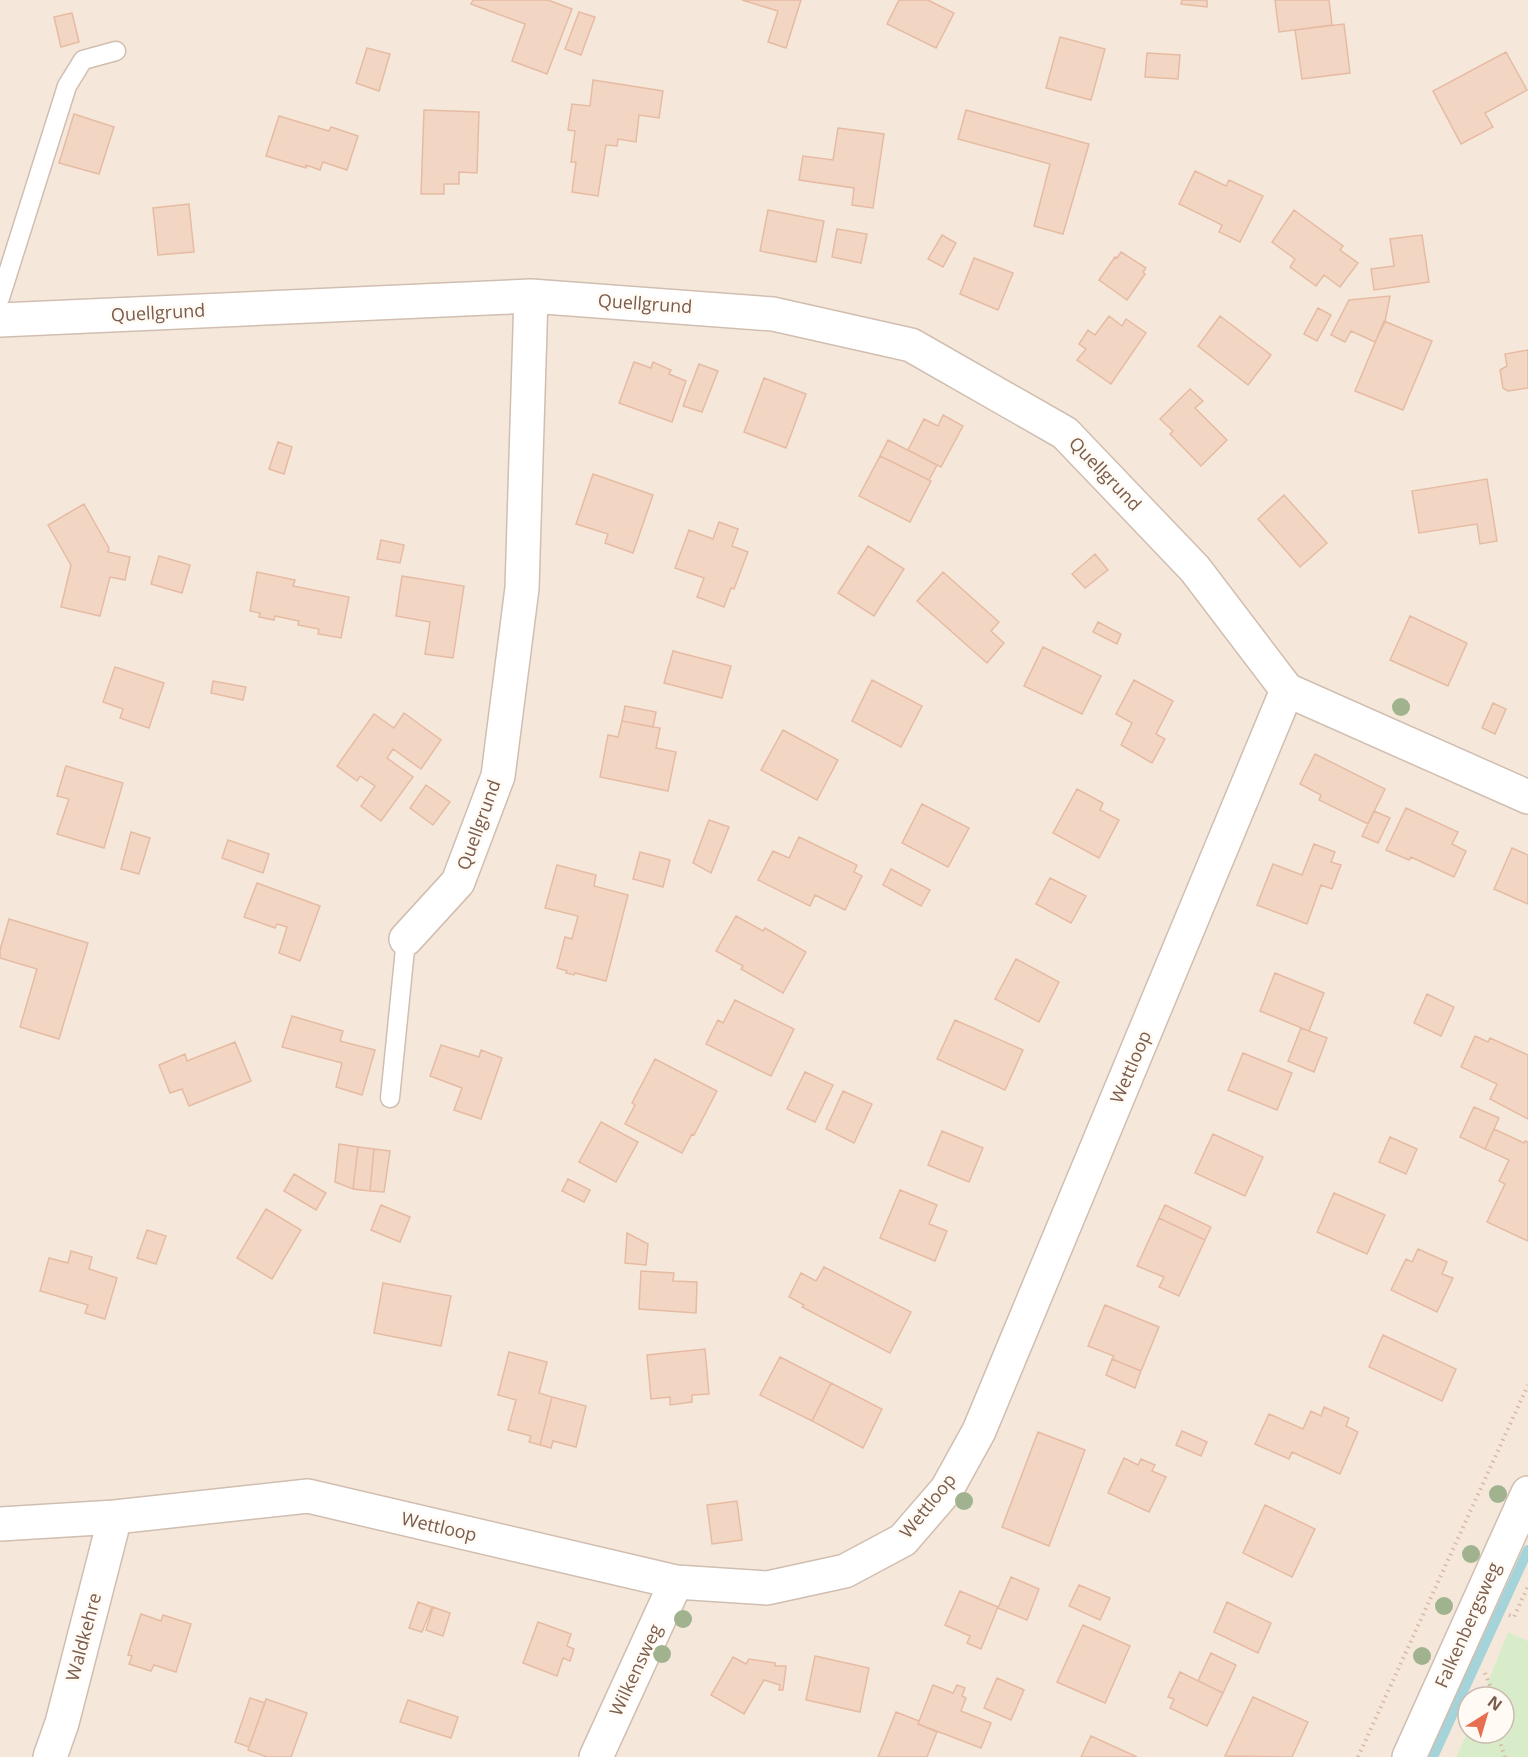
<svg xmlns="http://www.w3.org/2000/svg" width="1528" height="1757" viewBox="0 0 1528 1757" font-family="'Open Sans',sans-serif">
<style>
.residential{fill:#f5e8da}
.green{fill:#d8ecc9}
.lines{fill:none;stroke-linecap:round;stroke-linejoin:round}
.stream{stroke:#a5d3da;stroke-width:10}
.building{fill:#f3d5c3;stroke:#e6bba3;stroke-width:1.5}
.service-casing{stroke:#d1beb0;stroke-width:21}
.minor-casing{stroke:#d1beb0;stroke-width:36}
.tertiary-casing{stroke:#d1beb0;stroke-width:36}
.path{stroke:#d9b8a5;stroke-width:4;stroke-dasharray:1.5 4.5;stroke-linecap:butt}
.service{stroke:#fff;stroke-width:18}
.minor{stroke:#fff;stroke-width:33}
.tertiary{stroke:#fff;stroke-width:33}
.tree{fill:#a0b28e}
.labels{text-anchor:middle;stroke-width:5;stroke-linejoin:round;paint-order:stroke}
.street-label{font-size:18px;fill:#7a5c4d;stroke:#fffaf3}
</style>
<rect width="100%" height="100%" fill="#fdf6ec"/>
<path class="residential" d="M0,0H1528V1641L1508,1633L1482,1697H1468V1731L1456,1757H0Z"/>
<path class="green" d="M1508,1632L1528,1641V1757H1456L1468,1731V1733H1504V1697H1482Z"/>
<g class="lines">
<path class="stream" d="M1433,1757L1528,1550"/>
</g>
<path class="building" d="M473,0H548L572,9L547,74L512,61L525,24L471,4Z
M742,0H801L786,48L768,42L778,11Z
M899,0H928L954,13L936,48L887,24Z
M1182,0H1207V7L1181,4Z
M1275,0H1329L1332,25L1279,32Z
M579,12L595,17L581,55L565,49Z
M72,13L79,42L61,47L54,17Z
M1344,24L1350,73L1302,79L1295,30Z
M1060,37L1105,49L1091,100L1046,88Z
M367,48L390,54L379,91L356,83Z
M1506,52L1527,90L1485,113L1493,127L1461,144L1433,91Z
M1147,53L1180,55L1178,79L1145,77Z
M593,80L663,91L659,118L639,115L636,142L618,139L617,146L606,145L598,196L572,192L576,162H571L575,131L568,130L572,104L590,106Z
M424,110L479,112L477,173L459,172V184H444V194H421Z
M966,110L1089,144L1063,234L1034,226L1050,164L958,139Z
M74,114L114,127L99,174L59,163Z
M279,116L329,131L331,127L358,136L347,170L323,162L320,170L306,165V168L266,156Z
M838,128L884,134L873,208L852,205L854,188L799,180L803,156L833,160Z
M1195,171L1226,186L1229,180L1263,196L1240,242L1219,232L1222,225L1179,204Z
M189,204L194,252L158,255L153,208Z
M768,210L824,221L816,262L760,251Z
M1294,210L1343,246L1340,250L1358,263L1340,287L1324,275L1316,286L1290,267L1295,259L1272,242Z
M837,229L867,234L861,263L832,257Z
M942,235L956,243L943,267L928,259Z
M1422,235L1429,282L1374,290L1371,269L1394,266L1390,239Z
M1121,252L1146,268L1143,272L1145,274L1127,300L1099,280L1115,257L1117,258Z
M974,258L1013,273L998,310L960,294Z
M1390,296L1385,322L1375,342L1351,331L1345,342L1331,335L1349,300Z
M1318,308L1331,315L1317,341L1304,334Z
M1109,316L1122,326L1126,319L1146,333L1111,384L1077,360L1086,349L1079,344L1088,330L1095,335Z
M1220,316L1271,355L1248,385L1198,346Z
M1384,321L1432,341L1403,410L1355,391Z
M1528,350V388L1508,391L1503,388L1500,370L1507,366L1505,354Z
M634,362L651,368L653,362L671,370L669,374L686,381L672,422L619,403Z
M699,364L718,371L702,412L683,406Z
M764,378L806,394L786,448L744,432Z
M1190,389L1203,401L1195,408L1227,440L1201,466L1170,434L1173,431L1160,419Z
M943,415L963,426L941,467L908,450L924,419L938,426Z
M888,440L937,465L929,480L880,456Z
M278,442L292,447L284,474L269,469Z
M880,456L931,481L910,522L859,496Z
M593,474L653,495L633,553L605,543L608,534L576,524Z
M1487,479L1497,541L1480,544L1477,524L1419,533L1412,491Z
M1284,495L1327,543L1300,567L1258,519Z
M84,504L109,548L108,552L130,557L125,580L110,577L100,616L61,607L71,565L48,525Z
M719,522L738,529L732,546L748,552L734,589L731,588L724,607L697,597L704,578L675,568L689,530L713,539Z
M381,540L404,545L400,563L377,559Z
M868,546L904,569L874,616L838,593Z
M1095,554L1108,570L1085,588L1072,574Z
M159,556L190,565L182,593L151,584Z
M257,572L295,580L293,586L349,597L341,638L318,634L319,629L298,625L299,621L275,616L274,620L259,617L260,613L250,611Z
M943,572L999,622L991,631L1004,643L987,663L917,601Z
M402,576L464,586L453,658L425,654L430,622L396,616Z
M1410,616L1467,643L1448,686L1390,660Z
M1098,622L1121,634L1117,644L1093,632Z
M1043,647L1101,676L1082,714L1024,686Z
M673,651L731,666L722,698L664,683Z
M115,667L164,683L149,728L120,718L123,709L103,702Z
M872,680L922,706L901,747L852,721Z
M1134,680L1173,701L1156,734L1165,739L1152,763L1121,745L1132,723L1116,714Z
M213,681L246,687L243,700L211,693Z
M1493,703L1506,709L1495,734L1482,728Z
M625,706L656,712L653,727L622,721Z
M404,713L441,740L421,769L393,749L387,758L413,777L381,821L361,806L375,786L360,776L357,781L337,766L374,714L394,728Z
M622,721L660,728L656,748L676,752L668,791L600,777L608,735L618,737Z
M783,730L838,760L817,800L761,770Z
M1315,754L1385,789L1368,824L1319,800L1321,795L1300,784Z
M66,766L123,783L104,848L57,834L69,799L57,796Z
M426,785L450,802L433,825L410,808Z
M1077,789L1103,803L1100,810L1119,820L1099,858L1053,833Z
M922,804L969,828L948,867L902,843Z
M1406,808L1458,832L1452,844L1466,851L1454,877L1411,857L1409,860L1386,850Z
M1374,811L1390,818L1378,843L1362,836Z
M709,820L729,827L711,873L693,863Z
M131,832L150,838L139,874L121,869Z
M799,837L857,865L854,872L862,876L845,910L815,895L810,906L758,880L773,851L789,858Z
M228,840L269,854L263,873L222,858Z
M1314,844L1335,852L1331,862L1341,865L1332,889L1321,885L1307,924L1257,905L1273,864L1302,875Z
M1512,848L1528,855V904L1494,889Z
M640,852L670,860L663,887L633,879Z
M557,865L596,875L594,886L628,895L606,981L575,973L574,975L566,973L567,971L557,968L565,937L572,939L578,916L545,908Z
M891,869L930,890L921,906L883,885Z
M1050,878L1086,896L1071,923L1036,904Z
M257,883L320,906L300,961L279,953L287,927L277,924L275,928L244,917Z
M736,916L763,931L765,928L806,952L783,993L741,969L743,966L716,951Z
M9,919L88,943L59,1039L20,1027L37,969L0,958V950Z
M1016,959L1059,982L1039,1022L995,999Z
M1275,973L1324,993L1309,1031L1260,1011Z
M1427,994L1454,1007L1441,1036L1414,1023Z
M735,1000L794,1029L771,1076L706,1044L718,1020L723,1023Z
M292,1016L343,1031L340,1041L375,1050L362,1095L336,1087L342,1063L282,1047Z
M955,1020L1023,1050L1005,1090L937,1059Z
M1301,1028L1327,1038L1314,1072L1288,1061Z
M1475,1036L1488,1042L1490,1038L1528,1055V1119L1490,1099L1497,1084L1461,1067Z
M235,1042L251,1081L189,1106L182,1089L170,1093L159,1065L185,1054L187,1061Z
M441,1045L479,1057L481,1050L502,1058L481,1119L454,1110L462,1088L430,1076Z
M1243,1053L1292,1073L1277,1110L1228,1090Z
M655,1059L717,1091L694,1135L692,1134L682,1153L625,1124L635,1105L632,1103Z
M805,1072L833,1085L815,1122L787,1109Z
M843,1091L872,1104L854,1143L826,1129Z
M1474,1107L1499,1118L1485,1149L1460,1137Z
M601,1122L638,1142L616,1182L579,1162Z
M1494,1129L1524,1143L1525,1141L1528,1142V1241L1487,1222L1505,1184L1499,1181L1509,1160L1485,1149Z
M942,1131L983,1148L969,1182L928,1165Z
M1213,1134L1263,1157L1245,1196L1195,1173Z
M1390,1137L1417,1149L1406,1174L1379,1162Z
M339,1144L358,1147L353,1189L335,1182Z
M358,1147L374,1149L370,1191L353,1189Z
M374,1149L390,1151L384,1192L370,1191Z
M294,1174L326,1193L316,1210L284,1191Z
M568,1179L590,1190L584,1202L562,1191Z
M900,1190L937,1205L929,1224L947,1231L935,1261L880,1238Z
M1334,1193L1385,1215L1367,1254L1317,1232Z
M381,1205L410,1217L400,1242L371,1230Z
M1165,1205L1211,1227L1205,1240L1159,1218Z
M266,1209L301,1230L272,1279L237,1258Z
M1159,1218L1205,1240L1179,1296L1159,1287L1164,1277L1137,1266Z
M147,1230L166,1236L156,1264L137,1258Z
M627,1233L648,1244L646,1265L625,1263Z
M1418,1249L1447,1262L1442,1274L1453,1278L1437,1312L1391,1290L1406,1259L1412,1262Z
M71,1251L92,1257L89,1269L117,1278L105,1319L85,1313L88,1305L40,1291L49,1258L68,1263Z
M824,1267L911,1312L890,1353L802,1307L804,1305L789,1297L801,1273L816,1281Z
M641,1271L674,1273L673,1281L697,1282L696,1313L639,1309Z
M383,1283L451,1296L441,1346L374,1333Z
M1105,1305L1159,1327L1141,1371L1112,1359L1114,1356L1088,1346Z
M1383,1335L1456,1369L1442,1401L1369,1367Z
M705,1349L709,1394L692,1395V1402L670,1405V1397L651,1399L647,1355Z
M509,1352L547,1362L539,1393L552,1397L540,1445L529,1442L531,1436L508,1430L516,1400L498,1395Z
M780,1357L831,1383L812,1421L760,1395Z
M1112,1359L1141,1371L1135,1388L1106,1375Z
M831,1383L882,1409L863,1448L812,1421Z
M552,1397L586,1406L576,1447L553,1441L551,1448L540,1445Z
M1324,1407L1349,1418L1346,1426L1358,1432L1340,1474L1292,1452L1289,1459L1255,1444L1269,1414L1303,1429L1311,1411L1321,1416Z
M1182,1431L1207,1442L1201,1456L1176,1445Z
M1038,1432L1085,1450L1049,1546L1002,1527Z
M1124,1458L1138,1465L1141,1459L1155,1465L1152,1471L1166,1477L1149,1512L1108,1493Z
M737,1501L742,1540L712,1544L707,1505Z
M1265,1505L1315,1529L1292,1577L1243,1553Z
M1011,1577L1039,1589L1027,1620L998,1608Z
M1079,1585L1110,1598L1100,1620L1069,1606Z
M960,1591L998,1607L981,1649L967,1643L970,1636L945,1625Z
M418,1602L432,1607L422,1632L409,1628Z
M1227,1602L1271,1623L1258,1653L1214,1632Z
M433,1607L450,1613L443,1636L426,1630Z
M141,1614L161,1621L163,1615L191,1624L176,1672L154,1665L151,1671L129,1664L132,1656L128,1655Z
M538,1622L571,1634L567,1646L574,1649L570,1661L563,1658L557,1676L523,1663Z
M1083,1625L1130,1646L1105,1703L1057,1682Z
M1211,1653L1236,1665L1223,1693L1198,1681Z
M815,1656L869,1668L860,1712L806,1700Z
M733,1657L746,1664L749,1659L775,1663V1666H786L783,1690H779L780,1685L764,1680L744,1714L711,1695Z
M1180,1672L1223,1693L1207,1726L1170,1708L1174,1699L1168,1697Z
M997,1678L1024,1690L1011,1720L984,1708Z
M933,1685L953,1693L957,1685L965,1688L962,1696L966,1698L961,1711L991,1723L981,1748L918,1724Z
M1253,1697L1308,1722L1292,1757L1225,1756Z
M250,1698L265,1703L249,1747L235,1742Z
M266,1699L307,1713L291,1757H267L248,1750Z
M408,1700L458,1717L451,1738L400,1722Z
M896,1712L919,1721L918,1724L937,1732L927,1757H878Z
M1091,1736L1137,1757H1081Z"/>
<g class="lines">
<g class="service-casing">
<path id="service" d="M0,298L67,86L83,60L116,51
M390,1098L406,939"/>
</g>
<g class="minor-casing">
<path id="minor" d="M0,320L531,296L773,314L911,345L1065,433L1195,569L1287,690L1528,797
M406,939L458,882L498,776L522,588L531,296
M0,1524L115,1517L308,1496L676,1582L767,1588L845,1571L903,1540L947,1489L979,1431L1287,690
M50,1757L62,1723L115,1517
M596,1757L676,1582"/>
</g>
<g class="tertiary-casing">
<path id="tertiary" d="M1409,1757L1528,1493"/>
</g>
<path class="path" d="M1509,1615L1514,1617L1528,1586
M1485,1673L1495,1697
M1497,1733L1505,1757
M1358,1757L1528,1385"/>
<use href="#service" class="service"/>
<use href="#minor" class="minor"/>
<use href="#tertiary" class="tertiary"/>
</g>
<g class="tree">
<circle cx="1401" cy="707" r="9"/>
<circle cx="1498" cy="1494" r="9"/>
<circle cx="964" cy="1501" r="9"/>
<circle cx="1471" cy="1554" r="9"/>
<circle cx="1444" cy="1606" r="9"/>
<circle cx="683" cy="1619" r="9"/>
<circle cx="662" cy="1654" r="9"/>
<circle cx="1422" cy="1656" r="9"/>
</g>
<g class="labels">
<g class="street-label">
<text transform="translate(645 304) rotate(4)" y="6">Quellgrund</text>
<text transform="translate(158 313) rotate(-3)" y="6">Quellgrund</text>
<text transform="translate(1105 474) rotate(46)" y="6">Quellgrund</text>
<text transform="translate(479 825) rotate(-70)" y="6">Quellgrund</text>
<text transform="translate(1131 1067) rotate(-67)" y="6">Wettloop</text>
<text transform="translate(928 1506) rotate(-51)" y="6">Wettloop</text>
<text transform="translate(439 1527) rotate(13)" y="6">Wettloop</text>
<text transform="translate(1468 1625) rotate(-66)" y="6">Falkenbergsweg</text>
<text transform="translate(84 1637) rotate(-75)" y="6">Waldkehre</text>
<text transform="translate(636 1670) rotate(-65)" y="6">Wilkensweg</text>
</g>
</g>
<g transform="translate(1486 1715) rotate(37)"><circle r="28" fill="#fffaf3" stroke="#cabbb1" stroke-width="1.5"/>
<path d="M0-4.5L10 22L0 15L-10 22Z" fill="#e76f51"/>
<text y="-9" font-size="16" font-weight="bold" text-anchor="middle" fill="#7a5c4d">N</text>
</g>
</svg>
